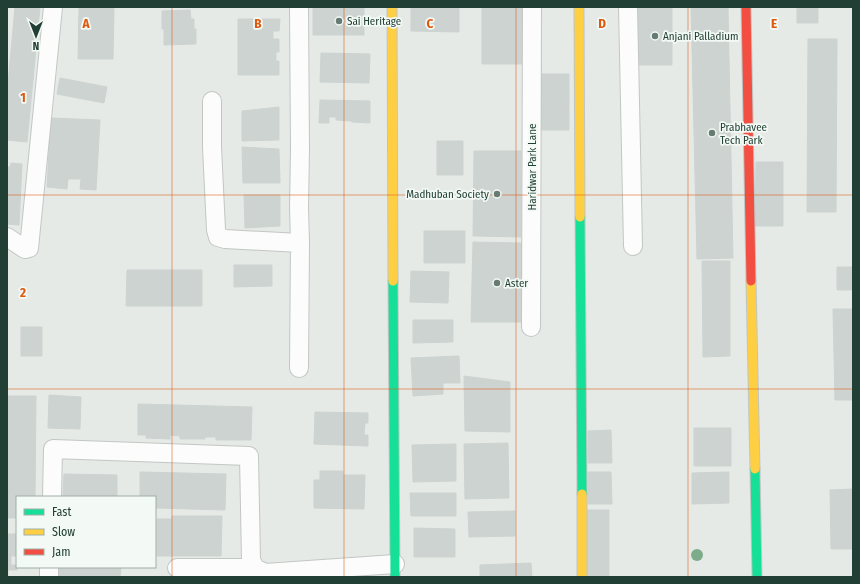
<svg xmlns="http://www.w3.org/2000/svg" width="860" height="584" viewBox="0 0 860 584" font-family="'Fira Sans Condensed',sans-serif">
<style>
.building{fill:#cdd3d0;stroke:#cdd3d0}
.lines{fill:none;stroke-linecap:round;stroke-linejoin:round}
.street-casing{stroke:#c2c7c4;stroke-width:20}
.fast-casing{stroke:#bec6c3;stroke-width:11}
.slow-casing{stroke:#bec6c3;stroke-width:11}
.jam-casing{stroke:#bec6c3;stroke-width:11}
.street{stroke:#fbfcfb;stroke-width:18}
.fast{stroke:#16e098;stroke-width:9}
.slow{stroke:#ffcf43;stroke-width:9}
.jam{stroke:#f24e42;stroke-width:9}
.tree{fill:#7dac8b}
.grid{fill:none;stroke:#de580e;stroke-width:1;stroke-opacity:0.55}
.poi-dot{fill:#667b73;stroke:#f3f9f5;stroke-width:1.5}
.labels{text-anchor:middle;stroke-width:3.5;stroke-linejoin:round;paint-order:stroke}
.poi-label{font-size:11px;fill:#213f34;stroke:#f3f9f5;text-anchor:start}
.street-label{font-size:11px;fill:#213f34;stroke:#f3f9f5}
.grid-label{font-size:13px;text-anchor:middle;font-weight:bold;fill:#de580e;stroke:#f3f9f5;stroke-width:3.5;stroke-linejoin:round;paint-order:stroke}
</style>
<rect width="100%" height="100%" fill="#e5eae7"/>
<path class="building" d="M15,7H40L27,142L7,140V95Z
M79,7H114L113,59H78Z
M313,7H364V35H313Z
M411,7H459V32L411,31Z
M482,7H523V64H482Z
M638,7H672V65H638Z
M691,7H728L733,258L697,259Z
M797,7H818V23H797Z
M190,10L191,19H194V29H196V44L164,45V29H162V11Z
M238,19H280L279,31H273V39H279V52H276V61H279V75H238Z
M808,39H837L836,212H807Z
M321,53L370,54L369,83L320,82Z
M541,74H569V130H541Z
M60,78L107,87L104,103L57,94Z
M320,100L370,101V123L352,122V121L336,120V117H329V123H319Z
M279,107V140L242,141V111Z
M51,118L100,120L96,190L80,189L81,179H68L67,189L47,187Z
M437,141H463V175H437Z
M242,147L279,149L280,183H243Z
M474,151H521V237L473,236Z
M756,162H783V226H755Z
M11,163L22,164L19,225L7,224V167H10Z
M244,195H280V226L245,228Z
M424,231H465V263H424Z
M473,242L522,243L521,322H471Z
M702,261H730V356L703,357Z
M234,265H272V286L234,287Z
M837,267H853V290H837Z
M127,270H202V306H126Z
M411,271L449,272L448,303L410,302Z
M833,309H853V400H835Z
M413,320H453V342L413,343Z
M21,327H42V356H21Z
M459,356L460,383H443V394L413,396L411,358Z
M464,376L510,382V432L465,431Z
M49,395L81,397L80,429L48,428Z
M7,396H36L35,497H17V517L16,518H7Z
M138,404L252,407L251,440H216V437H205V439H180V436L170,435V439L146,438V435H138Z
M315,412L368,413V423H365L364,435H368V446L314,444Z
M694,428H731V466H694Z
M611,430L612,463H588V431Z
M508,443L509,498L465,499L464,444Z
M456,444V481L413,482L412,445Z
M320,471H343V475H365L364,509L314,508V480H320Z
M140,472L226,474L225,510L155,508V497H140Z
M588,472H611L612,504H588Z
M729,472V503L692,504V473Z
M64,474L117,475V497H63Z
M853,489V549H831L830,490Z
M410,493H456V516H411Z
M587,510H609V577H587Z
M515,511V536L469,537L468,512Z
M172,516H222L221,556H157V519H172Z
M414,528L455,529V557H414Z
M7,534H17V556H11V565H17V570H8V577H7Z
M531,563L532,577H480V565Z
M59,567H118V568H121L120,577H59Z"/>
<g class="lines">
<g class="street-casing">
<path id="street" d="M299,7L300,149L299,208L300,243L299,368
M628,7L633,246
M212,101V147L216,230L218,237L225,239L300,243
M7,237L25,249L29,248L53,7
M531,327L532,7
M52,497L53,449L249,456L251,560L255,568L265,573L395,564
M177,568H255
M49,577V567"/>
</g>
<g class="fast-casing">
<path id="fast" d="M580,217L582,494
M393,281L395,577
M755,469L757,577"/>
</g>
<g class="slow-casing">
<path id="slow" d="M392,7L393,281
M579,7L580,217
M751,281L755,469
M582,494V577"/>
</g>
<g class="jam-casing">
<path id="jam" d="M746,7L751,281"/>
</g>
<use href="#street" class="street"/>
<use href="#fast" class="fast"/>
<use href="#slow" class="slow"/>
<use href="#jam" class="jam"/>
</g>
<circle class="tree" cx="697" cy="555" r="6"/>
<path class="grid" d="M172,7V577M344,7V577M516,7V577M688,7V577M7,195H853M7,389H853"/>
<g class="poi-dot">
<circle cx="339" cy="21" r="4"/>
<circle cx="655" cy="36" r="4"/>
<circle cx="712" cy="133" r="4"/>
<circle cx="497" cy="194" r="4"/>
<circle cx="497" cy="283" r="4"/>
</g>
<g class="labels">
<g class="poi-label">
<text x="347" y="25">Sai Heritage</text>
<text x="663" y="40">Anjani Palladium</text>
<text x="720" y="131">Prabhavee<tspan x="720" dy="13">Tech Park</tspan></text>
<text x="489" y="198" text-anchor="end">Madhuban Society</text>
<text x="505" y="287">Aster</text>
</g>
<g class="street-label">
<text transform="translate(532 167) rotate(-90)" y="4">Haridwar Park Lane</text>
</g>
</g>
<g class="grid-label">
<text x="86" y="28">A</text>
<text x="258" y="28">B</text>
<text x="430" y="28">C</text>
<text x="602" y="28">D</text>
<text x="774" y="28">E</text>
<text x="23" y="102">1</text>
<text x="23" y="297">2</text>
</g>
<rect width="860" height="584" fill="none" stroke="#213f34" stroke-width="16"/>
<rect x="16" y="496" width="140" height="72" fill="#f3f9f5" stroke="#9fafa8"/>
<rect x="24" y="509" width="20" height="6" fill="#16e098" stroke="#9fafa8"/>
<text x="52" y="516" font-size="12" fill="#213f34">Fast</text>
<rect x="24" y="529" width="20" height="6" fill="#ffcf43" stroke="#9fafa8"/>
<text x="52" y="536" font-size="12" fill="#213f34">Slow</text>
<rect x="24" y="549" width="20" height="6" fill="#f24e42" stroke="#9fafa8"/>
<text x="52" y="556" font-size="12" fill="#213f34">Jam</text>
<g transform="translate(36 36) rotate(180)" stroke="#f3f9f5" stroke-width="3" paint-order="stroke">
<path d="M0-3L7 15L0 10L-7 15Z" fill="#213f34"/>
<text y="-6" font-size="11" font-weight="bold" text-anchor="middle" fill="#213f34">N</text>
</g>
</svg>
